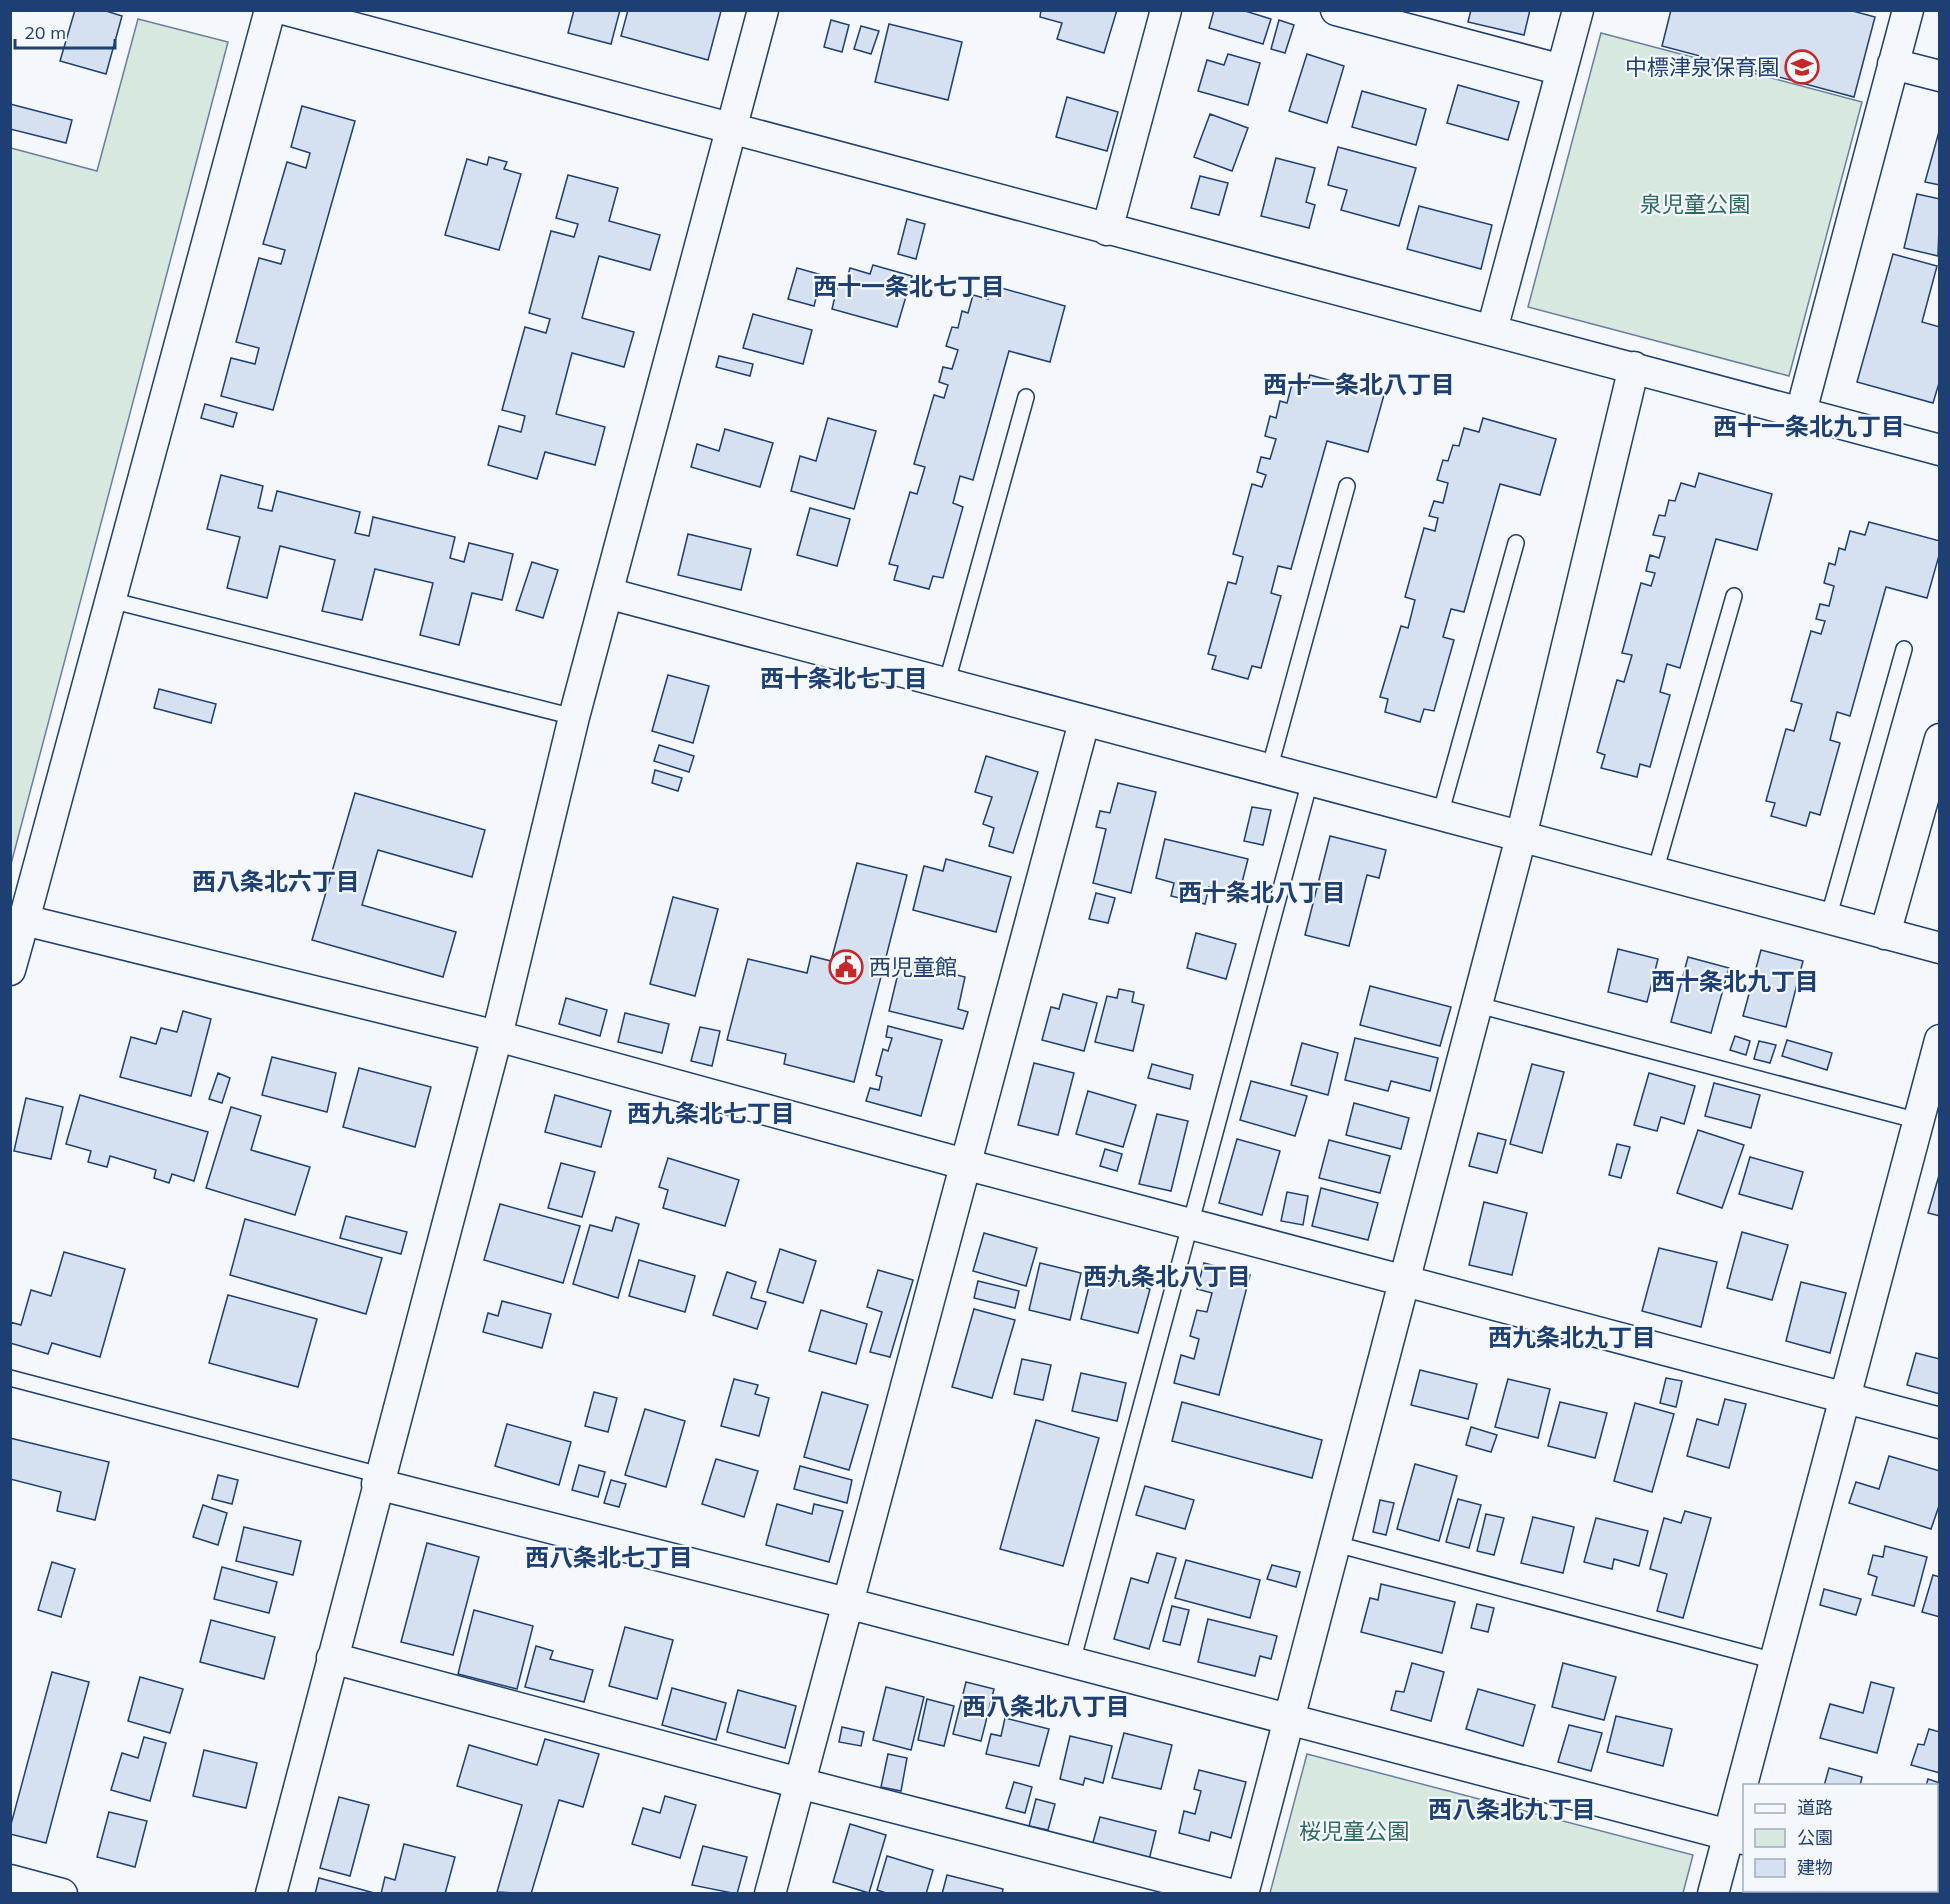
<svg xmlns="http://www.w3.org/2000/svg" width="1950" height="1904" viewBox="0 0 1950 1904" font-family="Mulish,'Noto Sans JP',sans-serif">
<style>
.green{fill:#d7e8df;stroke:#687fa3;stroke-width:1.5}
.building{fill:#d5e0f0;stroke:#1d3f73;stroke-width:1.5}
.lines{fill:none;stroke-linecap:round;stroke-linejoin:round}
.lane-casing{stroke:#1d3f73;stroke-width:18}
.street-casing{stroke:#1d3f73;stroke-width:33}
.lane{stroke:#f4f7fb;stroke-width:15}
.street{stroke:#f4f7fb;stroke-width:30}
.labels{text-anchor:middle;stroke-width:4.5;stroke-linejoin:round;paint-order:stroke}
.poi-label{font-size:22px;fill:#1d3f73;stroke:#f4f7fb;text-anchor:end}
.park-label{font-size:22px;fill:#2c6c60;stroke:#f4f7fb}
.neighbourhood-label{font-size:24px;font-weight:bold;fill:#1d3f73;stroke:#f4f7fb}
</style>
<rect width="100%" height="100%" fill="#f4f7fb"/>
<path class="green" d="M138,19L228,42L11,864V148L97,171Z
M1601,33L1862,102L1789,376L1528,307Z
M1307,1754L1693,1855L1683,1893H1270Z"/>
<path class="building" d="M75,10H103L122,16L106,74L60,61Z
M574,10H620L611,44L568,33Z
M628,10L721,11L708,60L621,36Z
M1041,10H1117L1104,53L1057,39L1062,23L1040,17Z
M1214,10H1242L1271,19L1263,44L1209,28Z
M1471,10H1530L1524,35L1468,22Z
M1671,10H1849L1875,17L1854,97L1662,46Z
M831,20L849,25L842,52L824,47Z
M1279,20L1294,25L1285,53L1271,49Z
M889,24L962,42L948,100L875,82Z
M861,26L879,31L871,54L854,49Z
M1228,54L1260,63L1248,105L1198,91L1207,60L1224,65Z
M1307,54L1344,66L1327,123L1289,111Z
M1458,85L1519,102L1508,140L1447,123Z
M1362,91L1426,109L1416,145L1352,127Z
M1067,97L1118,112L1107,151L1056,137Z
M10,104L72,120L66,143L10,129Z
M302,106L355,121L273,410L221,396L231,358L255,364L259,348L236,342L259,258L281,264L285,250L263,244L287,162L306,168L310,153L291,147Z
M1210,114L1248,128L1232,171L1194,157Z
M1940,128V185L1925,182Z
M1338,147L1416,168L1399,226L1341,210L1347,190L1328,185Z
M489,157L507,162L504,169L521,174L499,250L445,235L467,159L487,165Z
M1276,158L1315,168L1306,202L1315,205L1309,228L1261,216Z
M568,175L618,188L609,221L660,235L650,270L599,256L582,318L634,332L624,367L572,353L556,414L605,427L595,465L545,452L537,479L488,465L499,426L521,432L525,416L502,410L525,327L546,333L550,319L529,313L551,231L574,237L578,224L556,218Z
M1200,176L1228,183L1219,215L1191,208Z
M1917,194L1940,199L1938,256L1904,248Z
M1419,206L1492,225L1481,269L1407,249Z
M907,219L925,224L916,259L898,254Z
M1893,254L1937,266L1922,322L1940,327V380L1933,403L1857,382Z
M873,265L912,276L897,327L832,309L838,284L845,286L850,268L870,274Z
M797,268L822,275L814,306L788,299Z
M991,285L1065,306L1050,362L1009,351L973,480L960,476L953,503L963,507L943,578L933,576L929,589L894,580L898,566L889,564L910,492L917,494L925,467L914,464L934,395L944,398L948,385L939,382L943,367L952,369L958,350L946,346L952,327L958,328L962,311L968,313L973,295L988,299Z
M753,314L812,330L803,364L743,348Z
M719,356L753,364L750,376L716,367Z
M1310,375L1384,395L1368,452L1327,441L1291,569L1278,566L1271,593L1281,596L1261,668L1252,666L1248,679L1212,669L1216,656L1208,654L1228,582L1236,584L1243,557L1233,554L1252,484L1262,487L1266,475L1257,472L1261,457L1270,459L1276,439L1265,436L1270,416L1276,418L1280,401L1287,403L1292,384L1306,388Z
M205,404L237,413L233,427L201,418Z
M828,418L876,431L854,509L791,491L800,456L816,461Z
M1483,418L1556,439L1540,495L1500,484L1464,612L1451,609L1443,637L1454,640L1434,711L1424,709L1420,722L1385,712L1388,699L1380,697L1401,626L1408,628L1415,600L1405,597L1424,528L1435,531L1438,518L1429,516L1434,501L1443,503L1448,483L1437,480L1443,460L1448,461L1453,445L1459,446L1464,428L1479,432Z
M725,429L773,443L760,487L691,467L697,444L719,451Z
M1699,473L1772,494L1757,550L1716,539L1680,668L1667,664L1660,692L1670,695L1650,767L1640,764L1637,777L1601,768L1605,755L1597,752L1617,680L1624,682L1632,655L1622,653L1641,583L1651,586L1655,573L1646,571L1650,555L1659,558L1665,537L1653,535L1659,515L1665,516L1669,500L1675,501L1681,483L1695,487Z
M221,475L263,486L258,508L272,511L277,491L360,512L355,533L369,536L373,517L455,537L450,558L464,562L469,543L513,554L502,600L472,593L459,645L420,635L433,583L375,569L362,620L322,611L335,560L280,546L267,598L227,588L240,537L207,529Z
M810,508L850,519L837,566L797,555Z
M1869,522L1940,541V552L1927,598L1886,587L1850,716L1837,712L1830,740L1840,743L1820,815L1810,812L1806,826L1771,816L1775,803L1766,801L1786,729L1794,731L1802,704L1791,701L1811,631L1821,634L1825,621L1816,619L1820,604L1829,606L1834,586L1824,583L1829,563L1835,565L1839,548L1845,550L1850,531L1865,535Z
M688,534L751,549L741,590L678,575Z
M532,562L558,570L543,618L516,610Z
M668,675L709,686L693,743L652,731Z
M159,689L216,704L211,723L154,708Z
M659,745L694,756L689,772L654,761Z
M986,756L1038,772L1013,853L989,846L994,828L983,824L992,797L975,792Z
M655,770L682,778L678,791L652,783Z
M1118,783L1156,792L1131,893L1093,883L1106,829L1096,827L1100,811L1110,813Z
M355,793L485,830L472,877L378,850L362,905L456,932L443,977L312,940Z
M1252,807L1271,810L1263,845L1244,841Z
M1330,836L1386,850L1379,878L1367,875L1349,946L1305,935Z
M1165,839L1248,859L1239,894L1209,887L1205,904L1171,896L1174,883L1156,878Z
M946,859L1011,877L996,932L913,910L924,866L943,871Z
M857,863L907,875L854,1082L784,1064L786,1054L727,1040L748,959L807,973L811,956L831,961Z
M1096,893L1115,898L1108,923L1089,919Z
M673,897L718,909L695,996L650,984Z
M1196,933L1236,944L1226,979L1187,968Z
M1618,949L1658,959L1647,1002L1608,992Z
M1761,950L1803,961L1786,1027L1743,1016Z
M1688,957L1729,968L1711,1033L1671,1022Z
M901,961L965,977L958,1009L968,1012L963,1029L889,1011Z
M1370,986L1451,1007L1440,1046L1360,1025Z
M1119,989L1134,992L1132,1002L1144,1005L1133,1051L1095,1042L1107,996L1117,998Z
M1063,994L1097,1003L1084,1051L1042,1040L1051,1007L1059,1009Z
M566,998L607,1010L600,1036L559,1024Z
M183,1011L211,1019L191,1096L120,1077L131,1037L156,1044L161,1028L177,1032Z
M625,1013L669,1024L662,1053L618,1042Z
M888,1026L942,1040L921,1116L866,1101L870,1088L879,1090L882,1077L876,1075L883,1049L888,1051L892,1038L886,1037Z
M700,1027L720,1031L712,1066L691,1061Z
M1735,1036L1750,1041L1746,1055L1730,1050Z
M1355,1038L1438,1058L1430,1091L1391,1081L1388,1091L1345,1080Z
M1787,1040L1832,1053L1827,1070L1782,1056Z
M1759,1041L1776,1045L1770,1063L1754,1059Z
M1302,1043L1338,1053L1328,1095L1291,1085Z
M272,1057L336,1073L327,1112L262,1095Z
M1034,1063L1074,1073L1058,1135L1018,1125Z
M1152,1064L1193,1075L1190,1089L1148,1078Z
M1532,1064L1564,1072L1542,1153L1510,1144Z
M359,1068L431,1087L415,1147L343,1127Z
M218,1073L230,1078L222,1103L209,1099Z
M1649,1073L1695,1086L1684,1124L1661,1117L1657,1131L1634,1125Z
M1251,1081L1307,1096L1295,1136L1240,1120Z
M1714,1083L1760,1095L1751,1128L1705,1116Z
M1088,1091L1136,1105L1123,1147L1076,1134Z
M80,1095L208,1132L194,1181L172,1174L169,1183L154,1178L156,1170L110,1156L107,1167L88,1162L91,1151L66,1144Z
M555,1095L611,1111L601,1147L545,1132Z
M26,1098L63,1107L51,1159L14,1151Z
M1354,1103L1409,1118L1401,1149L1346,1135Z
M231,1107L261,1116L251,1150L310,1167L295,1215L206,1188Z
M1157,1114L1188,1121L1171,1191L1139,1184Z
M1698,1130L1744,1145L1722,1208L1677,1193Z
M1478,1133L1506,1140L1497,1173L1469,1166Z
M1237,1139L1280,1151L1262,1215L1219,1203Z
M1329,1140L1390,1156L1380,1193L1319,1178Z
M1617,1144L1630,1147L1621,1178L1609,1175Z
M1105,1149L1122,1154L1117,1171L1100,1166Z
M1750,1157L1803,1172L1792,1209L1739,1194Z
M668,1158L739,1180L725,1226L663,1208L668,1190L659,1187Z
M561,1163L595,1172L582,1217L548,1208Z
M1940,1172V1216L1928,1213Z
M1321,1188L1378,1203L1368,1240L1312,1226Z
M1287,1192L1308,1196L1303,1225L1281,1221Z
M1484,1202L1527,1213L1512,1275L1469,1265Z
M500,1204L580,1226L563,1283L484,1260Z
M346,1216L407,1232L401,1254L340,1238Z
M616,1217L639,1224L618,1298L573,1284L590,1225L612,1231Z
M245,1219L382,1258L366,1314L230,1275Z
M1742,1232L1788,1245L1772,1300L1727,1288Z
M984,1233L1037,1248L1026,1286L973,1271Z
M1659,1248L1717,1262L1701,1327L1642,1311Z
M780,1249L816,1261L803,1303L767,1292Z
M64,1252L125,1269L100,1357L52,1343L48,1354L10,1343V1322L21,1325L31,1290L51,1296Z
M639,1260L695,1276L685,1312L629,1296Z
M1040,1263L1081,1273L1070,1320L1029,1310Z
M1204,1263L1250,1275L1219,1395L1174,1383L1181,1355L1194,1359L1199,1339L1190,1336L1197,1310L1207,1312L1212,1293L1197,1289Z
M878,1270L913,1280L890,1357L870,1352L882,1312L867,1307Z
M727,1272L756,1282L751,1298L766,1302L757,1329L713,1315Z
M1092,1274L1150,1289L1138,1333L1081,1319Z
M978,1281L1019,1291L1015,1308L974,1298Z
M1801,1282L1846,1293L1830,1353L1786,1341Z
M228,1295L317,1319L298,1387L209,1363Z
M502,1301L551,1314L542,1348L483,1332L488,1313L498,1316Z
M974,1309L1015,1320L992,1398L952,1387Z
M821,1310L867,1324L856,1364L809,1351Z
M1916,1353L1940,1359V1394L1907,1385Z
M1022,1359L1051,1365L1043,1400L1014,1394Z
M1420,1370L1477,1384L1468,1419L1411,1405Z
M1081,1373L1126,1383L1117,1421L1072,1411Z
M1666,1378L1682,1381L1676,1407L1660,1403Z
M734,1379L758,1385L755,1394L769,1398L759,1436L721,1426Z
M1508,1379L1550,1389L1538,1438L1495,1427Z
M594,1392L617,1398L608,1432L585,1426Z
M822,1392L868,1405L849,1470L804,1457Z
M1725,1399L1746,1404L1729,1468L1687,1456L1697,1419L1718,1425Z
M1182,1402L1322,1440L1312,1478L1172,1441Z
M1560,1402L1607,1413L1595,1458L1548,1446Z
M1635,1403L1674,1414L1652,1492L1614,1481Z
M645,1409L685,1421L666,1487L625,1475Z
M1036,1420L1099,1438L1063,1566L1000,1549Z
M507,1424L571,1442L559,1485L495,1466Z
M1471,1427L1497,1435L1491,1452L1466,1445Z
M10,1438L109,1462L95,1520L57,1511L61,1492L10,1479Z
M1889,1456L1940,1471V1503L1931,1529L1849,1503L1856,1482L1879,1489Z
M716,1459L758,1471L744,1517L702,1504Z
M1415,1464L1457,1476L1439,1541L1397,1529Z
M579,1465L605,1472L598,1497L572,1490Z
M800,1466L852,1480L847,1503L794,1489Z
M218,1475L238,1480L232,1504L212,1499Z
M611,1480L626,1484L619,1507L604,1503Z
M1145,1486L1194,1500L1185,1529L1136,1515Z
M1458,1499L1481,1505L1469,1548L1446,1542Z
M1380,1500L1394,1503L1386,1535L1373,1532Z
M777,1504L812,1514L814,1504L843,1511L829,1562L766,1545Z
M203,1505L227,1513L218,1545L193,1537Z
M1685,1511L1711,1518L1683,1618L1657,1611L1667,1574L1650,1569L1664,1518L1681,1523Z
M1486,1514L1504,1518L1494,1555L1477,1551Z
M1533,1517L1574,1527L1563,1573L1521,1563Z
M1596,1518L1648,1531L1639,1566L1614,1559L1612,1569L1584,1562Z
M244,1527L301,1541L293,1575L236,1561Z
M427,1543L479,1557L453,1655L401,1642Z
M1885,1546L1927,1557L1914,1606L1872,1595L1877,1577L1868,1574L1873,1555L1883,1557Z
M1157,1553L1176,1558L1149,1649L1114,1639L1131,1578L1148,1583Z
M1186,1560L1260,1580L1250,1618L1175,1598Z
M52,1562L75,1569L61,1617L38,1610Z
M1272,1565L1300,1572L1296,1587L1267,1579Z
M222,1567L277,1582L269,1613L214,1599Z
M1933,1575L1940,1577V1617L1922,1612Z
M1381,1584L1455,1602L1442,1653L1361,1632L1370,1598L1378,1600Z
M1824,1589L1861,1599L1856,1615L1820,1605Z
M1477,1604L1494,1608L1488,1632L1471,1628Z
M1172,1606L1189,1610L1180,1645L1163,1641Z
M474,1610L533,1626L517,1689L458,1674Z
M1208,1619L1277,1636L1271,1659L1260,1656L1255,1676L1198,1662Z
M211,1620L275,1637L264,1679L200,1662Z
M625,1627L673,1640L657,1699L609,1686Z
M536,1646L553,1651L550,1659L593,1670L584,1702L525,1687Z
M1412,1663L1444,1672L1431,1721L1391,1710L1396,1691L1404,1692Z
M1563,1663L1616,1677L1604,1720L1552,1707Z
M52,1672L89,1682L46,1843L10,1834V1828Z
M140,1677L183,1689L170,1733L128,1721Z
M966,1682L994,1689L981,1741L953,1734Z
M1871,1682L1894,1688L1877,1753L1820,1738L1830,1704L1863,1713Z
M886,1687L924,1697L911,1750L873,1740Z
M672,1688L726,1703L716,1740L662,1725Z
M1478,1689L1535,1705L1523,1746L1466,1729Z
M738,1690L796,1706L785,1748L727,1732Z
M927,1699L954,1706L944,1746L918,1740Z
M1616,1716L1672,1729L1663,1766L1607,1752Z
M1005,1718L1049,1729L1039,1766L986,1754L991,1734L1001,1736Z
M1569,1725L1602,1733L1591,1771L1558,1762Z
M842,1727L864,1732L861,1746L839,1742Z
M1929,1729L1940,1732V1773L1911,1765L1918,1744L1924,1745Z
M1124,1733L1172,1745L1161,1789L1112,1778Z
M1070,1736L1112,1746L1103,1783L1085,1778L1083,1785L1060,1779Z
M144,1737L166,1743L150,1801L111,1790L122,1753L138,1758Z
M545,1739L599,1754L583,1807L559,1800L531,1894L497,1892L522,1805L457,1786L469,1745L537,1765Z
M204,1750L257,1763L246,1808L193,1796Z
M888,1754L907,1758L901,1791L881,1787Z
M1829,1768L1862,1777L1860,1786H1824Z
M1199,1770L1246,1782L1231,1838L1211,1832L1209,1841L1179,1833L1184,1811L1195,1814L1201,1791L1194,1789Z
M1928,1779L1940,1783V1859L1936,1858V1786H1926Z
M1014,1782L1032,1787L1025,1813L1006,1808Z
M665,1796L696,1805L680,1858L632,1844L643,1808L660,1813Z
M339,1797L369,1805L350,1876L320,1868Z
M1036,1799L1055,1804L1048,1830L1029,1826Z
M109,1812L147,1821L135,1867L97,1857Z
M1100,1817L1156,1831L1149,1860L1092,1846Z
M850,1824L886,1835L869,1893L833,1882Z
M404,1844L455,1857L445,1894H381L385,1877L395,1880Z
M703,1846L747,1857L737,1894L692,1885Z
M887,1856L933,1870L926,1894H889L877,1890Z
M947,1875L1003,1889L1002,1894H942Z
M319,1878L378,1894H315Z"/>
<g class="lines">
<g class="lane-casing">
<path id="lane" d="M110,600L574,717
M946,685L1026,397
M1269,770L1347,486
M1440,815L1516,543
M1655,872L1734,596
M1828,919L1904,649
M1478,1005L1919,1121
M10,1378L380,1475
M1336,1544L1775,1661
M1072,1662L1310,781"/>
</g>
<g class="street-casing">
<path id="street" d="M287,10L1940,450
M1336,10L1562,70
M1893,64L1940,76
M1107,230L1166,10
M1492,330L1578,10
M1801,412L1908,10
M607,593L1940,948
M24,920L270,10
M1885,934L1940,739
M10,970L24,920L497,1036L968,1165L1940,1423
M377,1484L847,1603L1744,1839
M332,1658L799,1783L1230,1894
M10,1880L62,1894
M1936,1888L1940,1889
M271,1894L497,1036L574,717L763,10
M770,1894C873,1503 981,1113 1084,722
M1243,1894L1521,837L1634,367
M1713,1894L1940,1040"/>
</g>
<use href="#lane" class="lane"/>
<use href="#street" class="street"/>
</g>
<defs>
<g id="school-ring" transform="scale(1.725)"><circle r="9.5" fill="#f4f7fb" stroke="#c62828" stroke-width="1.5"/><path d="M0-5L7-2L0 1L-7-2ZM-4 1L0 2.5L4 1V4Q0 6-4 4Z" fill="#c62828"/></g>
<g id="civic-ring" transform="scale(1.725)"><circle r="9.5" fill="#f4f7fb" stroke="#c62828" stroke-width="1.5"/><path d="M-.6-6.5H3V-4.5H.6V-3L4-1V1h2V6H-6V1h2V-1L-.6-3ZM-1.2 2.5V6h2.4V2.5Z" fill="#c62828"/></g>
</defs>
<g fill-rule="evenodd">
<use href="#school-ring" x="1802" y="67"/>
<use href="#civic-ring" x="846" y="967"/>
</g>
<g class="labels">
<g class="poi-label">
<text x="1779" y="75">中標津泉保育園</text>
<text x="869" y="975" text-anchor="start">西児童館</text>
</g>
<g class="park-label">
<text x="1695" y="212">泉児童公園</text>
<text x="1354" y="1839">桜児童公園</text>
</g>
<g class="neighbourhood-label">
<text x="909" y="295">西十一条北七丁目</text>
<text x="1359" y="393">西十一条北八丁目</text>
<text x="1809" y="435">西十一条北九丁目</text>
<text x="844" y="687">西十条北七丁目</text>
<text x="276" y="890">西八条北六丁目</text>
<text x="1262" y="901">西十条北八丁目</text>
<text x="1735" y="990">西十条北九丁目</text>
<text x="711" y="1122">西九条北七丁目</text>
<text x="1167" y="1285">西九条北八丁目</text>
<text x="1572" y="1346">西九条北九丁目</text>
<text x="609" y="1566">西八条北七丁目</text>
<text x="1046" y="1715">西八条北八丁目</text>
<text x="1512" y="1818">西八条北九丁目</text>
</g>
</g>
<rect width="1950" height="1904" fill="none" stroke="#1d3f73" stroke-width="24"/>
<rect x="1743" y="1784" width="195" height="108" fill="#f4f7fb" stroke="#9eadc5" stroke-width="1.5"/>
<rect x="1755" y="1804" width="30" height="9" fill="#f4f7fb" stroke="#9eadc5" stroke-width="1.5"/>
<text x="1797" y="1814" font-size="18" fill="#1d3f73">道路</text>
<rect x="1755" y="1829" width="30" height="18" fill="#d7e8df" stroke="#9eadc5" stroke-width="1.5"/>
<text x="1797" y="1844" font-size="18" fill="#1d3f73">公園</text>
<rect x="1755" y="1859" width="30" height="18" fill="#d5e0f0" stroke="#9eadc5" stroke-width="1.5"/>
<text x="1797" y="1874" font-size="18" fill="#1d3f73">建物</text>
<path d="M15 39v9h100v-9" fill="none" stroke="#1d3f73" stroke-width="3"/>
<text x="24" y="39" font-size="18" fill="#1d3f73" stroke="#f4f7fb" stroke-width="4.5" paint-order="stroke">20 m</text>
</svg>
